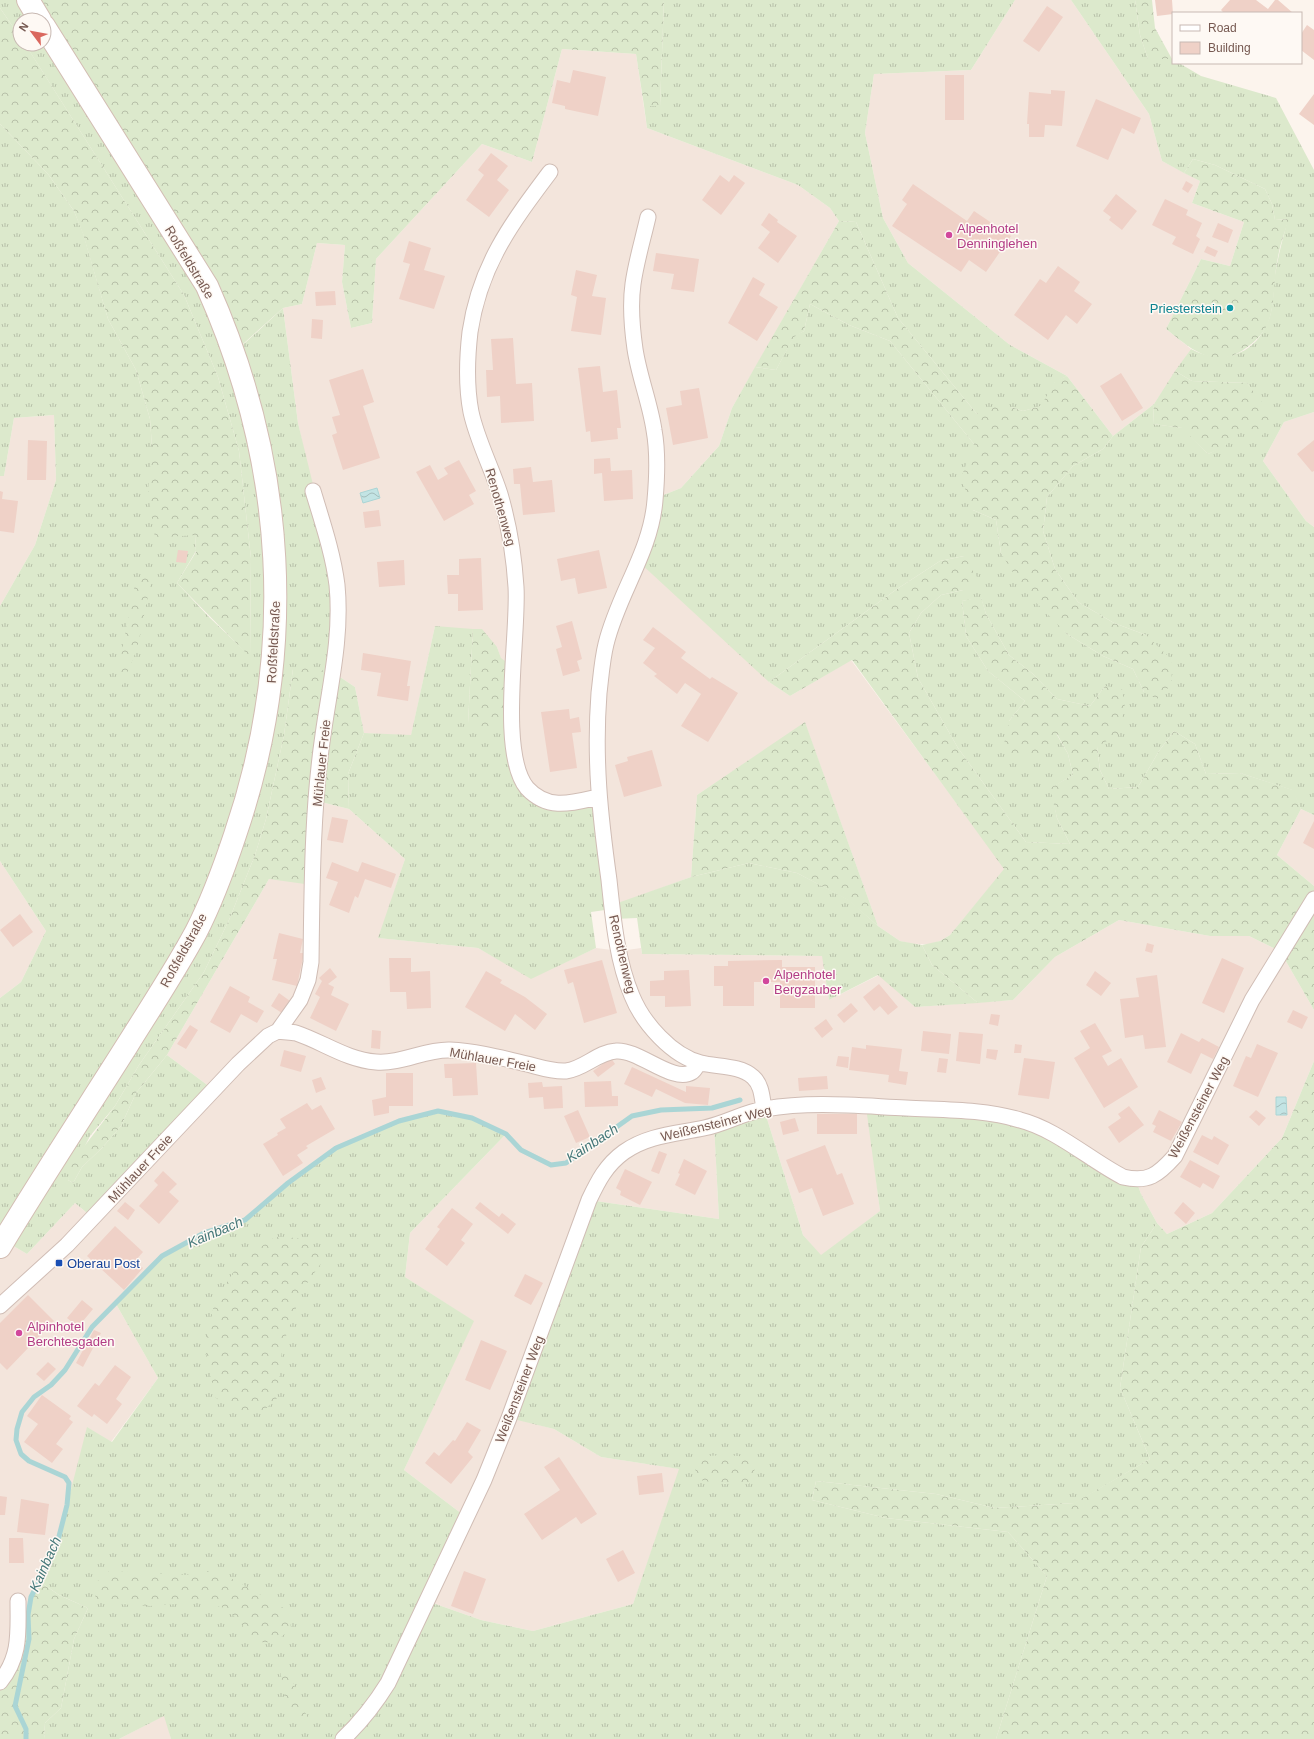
<svg xmlns="http://www.w3.org/2000/svg" width="1314" height="1739" viewBox="0 0 1314 1739" font-family="Helvetica,sans-serif">
<style>
.residential{fill:#f3e5dc}
.grass{fill:url(#grass-tufts)}
.forest{fill:url(#forest-crowns)}
.water{fill:url(#water-waves);stroke:#aad5d5}
.lines{fill:none;stroke-linecap:round;stroke-linejoin:round}
.stream{stroke:#aad5d5;stroke-width:5}
.building{fill:#efd1c7}
.street-casing{stroke:#d0bdb5;stroke-width:17}
.secondary-casing{stroke:#d3bdb3;stroke-width:24}
.street{stroke:#fff;stroke-width:15}
.secondary{stroke:#fff;stroke-width:22}
.hotel-dot{fill:#d1479c;stroke:#fef9f4;stroke-width:1.5}
.culture-dot{fill:#0f9aa8;stroke:#fef9f4;stroke-width:1.5}
.transit-dot{fill:#1a4fb4;stroke:#fef9f4;stroke-width:1.5}
.labels{text-anchor:middle;stroke-width:3;stroke-linejoin:round;paint-order:stroke}
.hotel-label{font-size:13px;fill:#b23c85;stroke:#fef9f4;text-anchor:start}
.street-label{font-size:13px;fill:#765951;stroke:#fef9f4}
.culture-label{font-size:13px;fill:#0d838f;stroke:#fef9f4;text-anchor:end}
.transit-label{font-size:13px;fill:#164399;stroke:#fef9f4;text-anchor:start}
.water-label{font-size:14px;font-style:italic;fill:#457879;stroke:#fef9f4}
</style>
<defs>
<pattern id="grass-tufts" width="24" height="20" patternUnits="userSpaceOnUse"><rect width="24" height="20" fill="#dce9cc"/><path d="M3 7l-1-3M5 7V3M7 7l1-3M15 17l-1-3M17 17v-4M19 17l1-3" fill="none" stroke="#b7c0a8"/></pattern>
<pattern id="forest-crowns" width="20" height="18" patternUnits="userSpaceOnUse"><rect width="20" height="18" fill="#dce9cc"/><path d="M2 6a3 3 0 1 1 6 0M12 15a3 3 0 1 1 6 0" fill="none" stroke="#b7c0a8"/></pattern>
<pattern id="water-waves" width="16" height="10" patternUnits="userSpaceOnUse"><rect width="16" height="10" fill="#c3e4e4"/><path d="M0 5q4-4 8 0t8 0" fill="none" stroke="#a3bcbb"/></pattern>
</defs>
<rect width="100%" height="100%" fill="#fcf4ed"/>
<path class="residential" d="M1015,0H1071L1149,114L1162,161L1200,181L1192,203L1244,222L1230,266L1201,259L1166,329L1191,349L1154,404L1113,436L1067,376L1010,345L908,263L883,218L865,133L874,74L971,70Z
M562,49L636,54L647,128L798,185L830,208L839,221L732,408L719,446L681,488L656,498L769,682L790,696L851,660L1005,869L950,935L940,941L931,944H913L900,941L878,926L805,723L697,795L691,877L612,906L564,805L527,787L501,659L497,647L435,626L411,736L364,733L355,687L334,673L313,491L298,423L283,308L302,304L317,243L345,245L342,282L351,328L372,323L376,259L482,144L532,162Z
M1314,412V527L1306,521L1263,461L1284,422Z
M54,415L56,480L35,545L0,606V476H4L14,418Z
M317,801L349,809L405,859L379,938L478,948L531,978L596,948L620,951L641,948L642,954L823,956L829,1000L879,975L915,1007L1013,1000L1055,957L1119,920L1210,936H1249L1280,951L1314,1010V1061L1282,1138L1212,1213L1167,1234L1157,1223L1141,1194L1136,1180L867,1107L880,1211L821,1256L803,1235L764,1109L714,1125L719,1219L589,1200L509,1417L554,1429L601,1457L680,1469L633,1604L533,1631L481,1620L427,1601L466,1517L404,1470L473,1321L405,1277L410,1233L506,1134L288,1183L245,1220L204,1233L116,1304L158,1378L111,1442L88,1428L56,1548L31,1597L28,1615L18,1645L0,1682V1238L27,1254L75,1203L88,1214L214,1090L167,1055L269,879Z
M1301,809L1314,815V886L1277,855Z
M0,861L46,931L21,982L0,998Z
M165,1715L171,1739H119Z"/>
<path class="grass" d="M0,0H28L40,20H20V37L0,8Z
M664,0H1015L971,70L874,74L865,133L883,218L908,263L1010,345L1067,376L1055,382L1042,406L1023,411L1011,407L977,414L898,318L856,222L839,221L830,208L798,185L647,128L644,106H660Z
M1071,0H1135L1140,35L1148,59H1172L1173,63H1179L1201,76L1276,98L1314,170V412L1284,422L1263,461L1306,521L1314,527V815L1301,809L1292,790L1240,773L1206,774L1195,744L1174,731L1159,751L1138,787L1109,789L1100,770L1097,747L1105,686L1090,706L1057,699L1033,674L1009,655L986,614L981,598L962,601L966,636L988,671L1025,701L1009,721L1056,733L1068,754L1073,775L1051,788L1057,818L1070,844L1026,842L958,748L918,678L909,633L921,613L941,595L963,590L964,556L940,561L897,589L769,682L639,562L656,498L681,488L719,446L732,408L755,367L776,370L794,336L804,331L810,304L849,325L890,341L974,444L973,510L996,520L1001,553L1067,634L1103,656L1133,669L1144,692L1146,635L1114,623L1078,602L1055,569L1043,531L1047,497L1073,466L1103,449L1113,436L1154,404L1153,424L1183,428L1208,454C1239,439 1243,427 1257,397L1247,383L1192,381L1175,371L1191,349C1221,365 1253,356 1267,324C1274,309 1273,291 1275,275C1278,256 1283,238 1288,219L1275,220L1272,204L1265,189L1215,165L1193,159L1184,173L1162,161L1149,114Z
M44,26L234,353L283,308L298,423L337,583L334,673L293,669L284,735L266,819L255,855L229,920L204,972L139,1065L115,1106L90,1136L68,1180L73,1183L82,1167L102,1148L121,1126L136,1093L167,1055L214,1090L93,1218L75,1203L27,1254L0,1238V998L21,982L46,931L0,861V606L35,545L56,480L54,415L14,418L4,476H0V124L48,174L74,211L83,233L108,319L136,370L150,419L152,447L195,535L196,551L177,583L209,617L250,656L251,558L239,451L218,377L184,295L25,44H44Z
M435,626L473,629L468,723L512,713L515,750L541,799L598,797L612,905L691,877L749,863L797,873L849,900L878,926L900,941L922,945L932,965L978,1003L915,1007L878,975L829,1000L822,956L642,954L637,918L614,919L612,909L591,912L596,948L531,979L478,948L378,938L405,859L349,809L348,774L364,733L411,735Z
M866,1107L1001,1115L1136,1180L1141,1194L1157,1223L1141,1247L1120,1388L1150,1459L1075,1503L995,1508L936,1494L816,1481L812,1500L886,1518L1008,1532L1047,1576L996,1739H171L164,1716L119,1739H44L45,1723L61,1708L74,1639L88,1608L59,1595L39,1581L56,1548L87,1427L112,1442L158,1378L116,1304L162,1256L204,1233L245,1220L288,1183L336,1148L399,1121L438,1111L472,1118L506,1134L410,1233L405,1277L474,1321L404,1470L466,1517L427,1601L481,1620L533,1631L633,1604L679,1469L601,1457L554,1429L509,1418L589,1200L719,1219L714,1125L764,1109L803,1235L821,1255L880,1211Z"/>
<path class="forest" d="M28,0H664L660,106H644L636,54L562,49L532,162L482,144L376,259L372,323L351,328L342,282L345,245L317,243L302,304L283,308L233,353Z
M1135,0H1152L1155,28L1172,59H1148L1140,35Z
M0,8L20,37V44H25L27,47L184,295L218,377L239,451L251,558L250,657L177,583L196,552L195,535L155,538L148,493L152,447L150,419L136,370L108,319L83,234L74,211L48,174L0,124Z
M1193,159L1215,165L1265,189L1272,204L1275,220L1289,219C1285,231 1280,244 1278,257C1273,278 1276,302 1268,323C1264,333 1255,342 1246,348C1215,371 1191,349 1166,329L1201,259L1230,266L1244,222L1192,203L1200,181L1184,173Z
M839,221L856,222L898,318L977,414L987,407H1011L1023,411L1041,406L1055,381L1067,376L1113,436L1103,449L1073,466L1047,497L1043,531L1055,569L1078,602L1114,623L1146,635L1171,659L1172,684L1157,699L1144,692L1133,669L1103,656L1067,634L1023,589L1001,553L996,520L973,510L961,478L974,444L890,341L849,325L810,304L804,331L794,337L776,370L755,367Z
M1175,371L1192,381L1247,383L1272,415L1262,436L1242,430L1224,447L1208,454L1182,428L1153,424L1154,404Z
M964,556L980,582L963,590L941,595L921,613L909,633L918,678L958,748L1026,842L1070,844L1057,818L1050,788L1073,775L1068,754L1057,734L1044,751L1025,758L1002,753L1009,721L1025,701L988,671L966,636L962,601L981,597L986,614L1009,655L1033,674L1057,699L1090,706L1105,686L1122,689L1125,707L1118,734L1097,747L1100,770L1109,789L1138,787L1159,751L1174,731L1195,744L1206,774L1240,773L1293,790L1301,809L1277,855L1314,886V1010L1280,951L1249,936H1210L1119,920L1055,957L1013,1000L978,1003L932,965L922,945L940,941L950,935L1004,869L852,660L790,696L769,682L897,589L940,561Z
M142,574L152,577L137,649L121,688L120,660L135,584Z
M473,629H482L497,647L501,658L513,667L512,713L482,733L468,723Z
M307,667L334,673L355,687L364,733L348,774L349,809L317,801L312,885L269,879L167,1055L136,1093L121,1126L102,1148L82,1167L73,1183L68,1180L70,1165L115,1106L139,1065L204,972L229,920L255,855L266,819L284,735L293,669Z
M805,722L878,926L848,900L797,873L749,863L691,877L697,795Z
M1314,1061V1739H996L1047,1576L1008,1532L886,1518L812,1500L816,1481L936,1494L995,1508L1074,1503L1150,1459L1120,1388L1141,1247L1157,1223L1167,1234L1212,1213L1282,1138Z
M275,1237C302,1239 310,1234 322,1262L303,1289L282,1347L277,1398L261,1413L237,1414L215,1397L205,1348L215,1300L241,1261Z
M728,1455L747,1457L756,1466L749,1484H720L700,1480L693,1465L705,1456Z
M109,1571L186,1575L208,1571L235,1580L289,1611L291,1628L278,1640L264,1643L251,1636L228,1609L201,1602L150,1606L118,1604L96,1599L93,1585Z
M39,1581L59,1595L88,1608L74,1639L61,1708L45,1723L44,1739H0V1682L18,1645L28,1615L31,1597Z
M279,1663L288,1666L300,1703L310,1722L301,1723L285,1700Z"/>
<path class="water" d="M377,488L380,498L363,503L360,493Z
M1276,1097H1286L1287,1115H1276Z"/>
<g class="lines">
<path class="stream" d="M26,1739V1729L15,1706L29,1639L28,1615L31,1597L56,1548L67,1505L69,1483L65,1477L29,1461L21,1454L16,1440L17,1429L22,1412L34,1397L51,1385L65,1370L92,1327L162,1256L204,1233L245,1220L288,1183L336,1148L399,1121L438,1111L472,1118L506,1134L521,1150L551,1165L566,1163L632,1116L661,1110L712,1108L740,1100"/>
</g>
<path class="building" d="M1155,0H1172L1173,14L1157,16Z
M1230,0H1256L1268,9L1275,0H1278L1293,13H1224L1221,10Z
M1047,6L1063,17L1039,52L1023,41Z
M1307,25L1314,30V60L1301,50V34Z
M573,70L606,77L598,116L565,109V106L552,103L557,80L570,83Z
M945,75H964V120H945Z
M1051,90L1065,91L1062,126L1045,125L1044,137H1029V124H1027L1029,92L1051,94Z
M1314,94V125L1299,114Z
M1096,99L1141,118L1134,134L1122,128L1108,160L1076,146Z
M491,153L508,166L497,180L509,190L489,217L466,200L484,175L478,170Z
M720,175L729,182L734,175L745,183L721,215L702,200Z
M1186,181L1193,185L1188,193L1182,189Z
M913,184L967,221L974,211L1011,236L986,272L969,260L961,272L892,226L907,204L902,200Z
M1116,194L1137,211L1122,230L1109,220L1111,217L1103,211Z
M1165,199L1188,210L1186,215L1202,223L1196,236L1200,239L1193,254L1172,244L1176,237L1152,225Z
M769,213L778,220L777,222L797,236L778,263L758,248L770,232L761,225Z
M1218,223L1233,230L1228,243L1212,237Z
M409,241L431,248L424,270L445,276L434,309L399,299L410,264L403,262Z
M1207,246L1218,251L1215,257L1204,252Z
M656,253L699,259L694,292L671,289L674,274L653,271Z
M1058,266L1080,282L1074,291L1092,304L1077,324L1066,315L1048,340L1014,315L1040,279L1046,283Z
M576,270L597,275L592,296L606,298L601,335L571,331L577,297L571,295Z
M753,277L765,284L759,295L778,307L757,341L728,323Z
M335,291L336,305L316,306L315,292Z
M312,319L323,320L322,339L311,338Z
M513,338L516,384L532,383L534,421L501,423L500,396L487,397L486,370H493L491,339Z
M600,366L603,392L617,390L621,428H617L618,439L591,442L590,431L586,432L578,368Z
M363,369L374,402L363,406L380,458L343,470L332,435L337,433L332,417L340,415L329,380Z
M1121,373L1143,408L1122,421L1100,386Z
M699,388L708,438L673,445L666,408L682,405L680,391Z
M28,440L47,441L46,480H27Z
M1314,440V471L1312,472L1297,454Z
M610,458L611,471L632,470L633,499L604,501L602,473L594,474V459Z
M459,460L476,491L469,495L474,504L444,521L416,472L430,465L438,480L448,474L444,468Z
M531,467L533,482L552,480L555,512L523,515L520,484H514L513,469Z
M0,491L3,492L2,499L18,501L14,533L0,531Z
M379,510L381,526L365,528L363,512Z
M178,550L188,551L186,563L176,562Z
M599,550L607,588L578,594L575,578L561,581L557,559Z
M481,558L483,610L458,611V594H448L447,575H459V559Z
M404,560L405,585L379,587L377,562Z
M572,621L582,659L577,661L580,671L563,676L556,649L562,647L556,626Z
M653,627L686,652L681,658L710,679L712,677L738,693L708,742L681,726L701,694L685,683L677,694L654,676L657,674L643,663L655,648L643,640Z
M363,653L411,661L407,686H410L408,701L377,696L381,673L361,670Z
M569,709L570,719L579,717L581,732L572,733L577,768L550,772L541,712Z
M652,750L662,786L624,797L615,765L628,761L627,757Z
M332,817L348,820L343,843L327,840Z
M1314,821V849L1303,843Z
M332,862L358,872L362,862L396,874L391,888L365,879L358,898L355,896L349,913L329,905L338,882L326,878Z
M20,914L33,932L13,947L0,930Z
M279,933L303,939L300,953H304L297,986L272,980L277,959H273Z
M1147,943L1154,945L1152,953L1145,951Z
M389,958H411V972L430,971L431,1008L407,1009L406,992H390Z
M1222,958L1244,968L1224,1013L1202,1003Z
M602,960L617,1013L584,1023L573,982L568,984L564,970Z
M782,960V967H815V1008H780V982H754V1006H723V986H714V966H728V961Z
M330,968L337,977L328,984L334,987L331,995L349,1004L336,1031L310,1018L320,997L315,994L322,981L319,978Z
M689,970L691,1006L665,1007V996H650V981L664,980V971Z
M486,971L502,980L500,983L525,997L547,1014L535,1030L515,1014L505,1031L465,1007Z
M1095,971L1111,983L1101,996L1086,985Z
M1157,975L1166,1047L1145,1049L1143,1035L1125,1038L1120,999L1139,997L1136,978Z
M879,984L898,1007L888,1015L880,1006L874,1011L863,997Z
M230,986L250,997L248,1002L264,1011L257,1023L241,1014L230,1033L210,1022Z
M279,993L290,1001L282,1013L271,1006Z
M851,1003L858,1011L844,1023L837,1015Z
M1293,1010L1308,1017L1302,1029L1287,1022Z
M991,1014L1000,1015L998,1026L989,1024Z
M826,1019L833,1029L822,1038L814,1028Z
M1095,1023L1112,1051L1102,1056L1108,1066L1121,1058L1138,1087L1104,1108L1074,1058L1090,1048L1080,1031Z
M190,1025L198,1030L186,1049L177,1044Z
M372,1030L381,1031L380,1049L371,1048Z
M923,1031L951,1034L949,1054L921,1051Z
M959,1032L983,1034L980,1064L956,1061Z
M1181,1033L1199,1042L1202,1038L1219,1047L1213,1059L1201,1053L1191,1074L1167,1062Z
M1015,1044L1022,1045L1021,1053H1014Z
M1257,1044L1278,1053L1258,1097L1233,1086L1246,1056L1251,1058Z
M866,1045L902,1049L899,1071L908,1072L906,1085L888,1082L889,1075L849,1070L852,1047L866,1049Z
M987,1049L998,1050L996,1060L986,1058Z
M284,1050L306,1056L301,1072L280,1066Z
M838,1056L849,1057L848,1068L836,1066Z
M611,1058L615,1064L598,1077L593,1071Z
M939,1058L948,1059L946,1073L937,1072Z
M1024,1058L1055,1062L1049,1099L1018,1095Z
M476,1063L478,1095L453,1096L452,1078H445L444,1064Z
M632,1067L686,1092V1086L710,1088L708,1105L685,1103L656,1089L652,1097L624,1084Z
M386,1073H413V1106H389V1113L374,1116L372,1100L386,1097Z
M827,1076L828,1089L799,1091L798,1078Z
M321,1077L326,1089L316,1093L312,1080Z
M611,1081L612,1096H618V1106L585,1107L584,1082Z
M542,1082L543,1087L562,1086L563,1108L544,1109L543,1097L529,1098L528,1083Z
M307,1103L312,1110L321,1105L335,1129L306,1146L308,1148L297,1155L303,1163L283,1176L263,1144L278,1135L277,1133L286,1128L280,1119Z
M1129,1106L1144,1125L1119,1143L1108,1127L1121,1118L1118,1114Z
M578,1110L590,1137L576,1143L564,1116Z
M1159,1110L1182,1122L1171,1141L1153,1132L1156,1126L1152,1124Z
M1256,1110L1266,1118L1259,1126L1249,1117Z
M817,1114H857V1134H817Z
M795,1118L799,1131L783,1135L780,1122Z
M1202,1135L1212,1140L1214,1136L1229,1145L1218,1165L1193,1152Z
M825,1145L837,1175L842,1173L854,1204L823,1216L812,1188L799,1193L786,1160Z
M659,1151L667,1154L659,1174L651,1171Z
M684,1159L707,1171L695,1195L675,1185L680,1174L678,1173Z
M1190,1160L1220,1176L1213,1189L1203,1183L1200,1188L1180,1177Z
M625,1169L652,1182L640,1205L620,1195L621,1191L616,1188Z
M163,1171L177,1184L169,1192L179,1201L159,1224L139,1206L158,1185L154,1181Z
M125,1202L135,1210L128,1220L117,1211Z
M480,1202L499,1217L502,1213L516,1224L508,1234L475,1208Z
M1183,1202L1195,1213L1186,1224L1174,1213Z
M452,1208L473,1224L461,1240L465,1243L447,1266L425,1249L440,1229L437,1227Z
M115,1226L143,1252L135,1261L143,1268L124,1290L87,1256Z
M525,1274L543,1283L531,1305L514,1296Z
M28,1295L54,1321L7,1370L0,1363V1323Z
M82,1300L93,1309L78,1327L67,1318Z
M94,1330L101,1333L83,1367L76,1363Z
M481,1340L507,1351L490,1390L465,1380Z
M48,1362L56,1369L44,1381L36,1374Z
M115,1365L131,1377L116,1399L122,1404L107,1424L94,1414L92,1417L77,1406L95,1383L99,1386Z
M42,1395L71,1416L69,1419L73,1422L56,1444L63,1449L52,1463L24,1442L38,1424L27,1416Z
M467,1422L481,1430L468,1452L473,1457L451,1484L425,1463L434,1452L439,1456L453,1440L455,1441Z
M559,1457L597,1514L581,1524L576,1517L542,1540L524,1514L560,1490L544,1467Z
M662,1473L664,1492L639,1495L637,1476Z
M0,1496L7,1497L5,1515H0Z
M21,1499L49,1504L45,1535L17,1532Z
M9,1538H23L24,1563H9Z
M623,1550L635,1573L618,1582L606,1559Z
M464,1571L486,1579L473,1614L451,1606Z"/>
<g class="lines">
<g class="street-casing">
<path id="street" d="M550,172C511,224 480,265 470,332C467,358 466,386 471,412C477,440 491,466 500,494C509,525 514,555 516,587C519,633 498,753 527,788C548,811 572,803 598,797
M648,217C643,239 636,262 633,284C630,305 632,328 635,349C639,376 650,403 654,430C658,452 657,478 655,500C651,552 618,594 606,644C602,660 601,677 599,693C594,759 600,815 609,880C613,918 617,961 632,996C643,1023 672,1056 701,1063C717,1067 740,1065 753,1077C762,1085 762,1098 764,1109
M278,1031C284,1032 291,1032 296,1033C323,1042 347,1060 376,1062C402,1064 425,1049 450,1050C476,1051 502,1058 527,1064C539,1067 553,1072 566,1071C584,1069 598,1052 616,1051C639,1049 673,1084 692,1072C695,1070 697,1065 699,1063
M0,1306L67,1245L238,1064L268,1036L278,1031L300,1000L308,980L311,962C312,887 312,810 323,735C330,685 342,636 337,585C333,553 322,521 313,491
M0,1682C21,1656 18,1632 18,1601
M343,1739C361,1722 375,1704 388,1683L484,1480L509,1418L589,1200C598,1181 606,1165 624,1152C648,1135 676,1134 704,1128C725,1124 744,1112 765,1109C811,1101 860,1106 906,1108C944,1110 984,1109 1020,1120C1056,1129 1090,1160 1123,1177C1148,1183 1158,1175 1175,1156L1252,1000L1314,899"/>
</g>
<g class="secondary-casing">
<path id="secondary" d="M28,0L40,20
M0,1247C41,1179 85,1112 128,1044C151,1007 175,971 196,932C212,901 224,868 235,835C298,651 286,463 207,286L44,26"/>
</g>
<use href="#street" class="street"/>
<use href="#secondary" class="secondary"/>
</g>
<g class="hotel-dot">
<circle cx="949" cy="235" r="4"/>
<circle cx="766" cy="981" r="4"/>
<circle cx="19" cy="1333" r="4"/>
</g>
<circle class="culture-dot" cx="1230" cy="308" r="4"/>
<rect class="transit-dot" x="55" y="1259" width="8" height="8" rx="2"/>
<g class="labels">
<g class="hotel-label">
<text x="957" y="233">Alpenhotel<tspan x="957" dy="15">Denninglehen</tspan></text>
<text x="774" y="979">Alpenhotel<tspan x="774" dy="15">Bergzauber</tspan></text>
<text x="27" y="1331">Alpinhotel<tspan x="27" dy="15">Berchtesgaden</tspan></text>
</g>
<g class="street-label">
<text transform="translate(190 262) rotate(59)" y="5">Roßfeldstraße</text>
<text transform="translate(501 507) rotate(74)" y="5">Renothenweg</text>
<text transform="translate(273 642) rotate(-87)" y="5">Roßfeldstraße</text>
<text transform="translate(321 763) rotate(-84)" y="5">Mühlauer Freie</text>
<text transform="translate(183 950) rotate(-61)" y="5">Roßfeldstraße</text>
<text transform="translate(623 954) rotate(77)" y="5">Renothenweg</text>
<text transform="translate(493 1059) rotate(10)" y="5">Mühlauer Freie</text>
<text transform="translate(1198 1107) rotate(-62)" y="5">Weißensteiner Weg</text>
<text transform="translate(716 1123) rotate(-14)" y="5">Weißensteiner Weg</text>
<text transform="translate(140 1168) rotate(-47)" y="5">Mühlauer Freie</text>
<text transform="translate(519 1389) rotate(-69)" y="5">Weißensteiner Weg</text>
</g>
<g class="culture-label">
<text x="1222" y="313">Priesterstein</text>
</g>
<g class="transit-label">
<text x="67" y="1268">Oberau Post</text>
</g>
<g class="water-label">
<text transform="translate(592 1143) rotate(-33)" y="5">Kainbach</text>
<text transform="translate(215 1232) rotate(-23)" y="5">Kainbach</text>
<text transform="translate(45 1564) rotate(-66)" y="5">Kainbach</text>
</g>
</g>
<rect x="1172" y="12" width="130" height="52" fill="#fef9f4" stroke="#c8b9b3"/>
<rect x="1180" y="25" width="20" height="6" fill="#ffffff" stroke="#c8b9b3"/>
<text x="1208" y="32" font-size="12" fill="#765951">Road</text>
<rect x="1180" y="42" width="20" height="12" fill="#efd1c7" stroke="#c8b9b3"/>
<text x="1208" y="52" font-size="12" fill="#765951">Building</text>
<g transform="translate(32 32) rotate(302)"><circle r="19" fill="#fef9f4" stroke="#c8b9b3"/>
<path d="M0-3L7 15L0 10L-7 15Z" fill="#da685e"/>
<text y="-6" font-size="11" font-weight="bold" text-anchor="middle" fill="#765951">N</text>
</g>
</svg>
